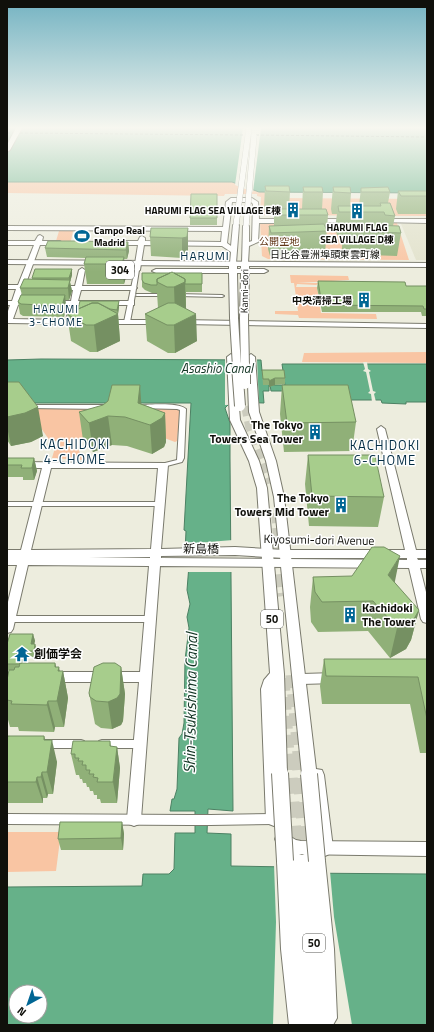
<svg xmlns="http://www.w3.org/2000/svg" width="434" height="1032" viewBox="0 0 434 1032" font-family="'Titillium Web','Noto Sans JP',sans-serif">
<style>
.built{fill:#e2e2cc}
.green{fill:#f9c5a3}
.water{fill:#66b189;stroke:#4c8163;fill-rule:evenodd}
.pier{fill:#ededde}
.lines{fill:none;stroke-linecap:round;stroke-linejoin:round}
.ferry{stroke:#123423;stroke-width:1;stroke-dasharray:3 2;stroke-linecap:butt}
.primary-tunnel-far2{stroke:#ccccbe;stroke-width:10;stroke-dasharray:10 5;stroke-linecap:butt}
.primary-tunnel-far1{stroke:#ccccbe;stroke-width:13;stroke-dasharray:13 6;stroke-linecap:butt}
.primary-tunnel{stroke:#ccccbe;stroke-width:16;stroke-dasharray:16 8;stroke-linecap:butt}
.street-casing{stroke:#7a7a6d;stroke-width:2}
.secondary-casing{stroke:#7a7a6d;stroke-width:2}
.primary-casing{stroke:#7a7a6d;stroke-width:2}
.street{fill:#fff;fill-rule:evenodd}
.secondary{fill:#fff;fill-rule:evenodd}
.primary{fill:#fff;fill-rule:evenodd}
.street-bridge-casing{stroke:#7a7a6d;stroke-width:12;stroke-linecap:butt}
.secondary-bridge-casing{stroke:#7a7a6d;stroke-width:6;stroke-linecap:butt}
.primary-bridge-far2-casing{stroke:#7a7a6d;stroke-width:10;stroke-linecap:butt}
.primary-bridge-far1-casing{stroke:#7a7a6d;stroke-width:12;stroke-linecap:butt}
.primary-bridge-casing{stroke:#7a7a6d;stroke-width:18;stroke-linecap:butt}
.street-bridge{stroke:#fff;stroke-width:10}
.secondary-bridge{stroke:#fff;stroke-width:5.5}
.primary-bridge-far2{stroke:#fff;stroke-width:8}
.primary-bridge-far1{stroke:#fff;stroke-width:10}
.primary-bridge{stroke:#fff;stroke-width:16}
.wall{fill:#90b078}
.shaded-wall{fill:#759062}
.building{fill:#a7cd8c;stroke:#759062}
.labels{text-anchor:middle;stroke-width:3;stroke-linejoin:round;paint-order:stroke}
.far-poi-label{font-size:10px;font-weight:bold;fill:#10100b;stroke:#fff;text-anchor:end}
.far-park-label{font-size:10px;fill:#603516;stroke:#fff}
.far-street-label{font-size:10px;fill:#10100b;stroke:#fff}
.shield{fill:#fff;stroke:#585854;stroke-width:1}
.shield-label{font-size:11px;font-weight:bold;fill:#10100b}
.far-neighbourhood-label{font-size:11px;letter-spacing:1px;fill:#032d44;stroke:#fff}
.far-quarter-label{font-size:12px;letter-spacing:1px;fill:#032d44;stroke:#fff}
.poi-label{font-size:12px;font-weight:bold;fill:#10100b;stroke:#fff;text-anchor:end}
.street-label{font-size:12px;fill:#10100b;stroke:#fff}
.water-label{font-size:13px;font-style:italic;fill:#123423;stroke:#fff}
.neighbourhood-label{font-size:13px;letter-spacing:1px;fill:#032d44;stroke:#fff}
.near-water-label{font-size:16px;font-style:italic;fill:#123423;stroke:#fff}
</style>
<rect width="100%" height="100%" fill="#ededde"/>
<path class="built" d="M401,224H427V260H416Z"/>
<path class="green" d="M7,182H232L259,192H274L273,198L427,199V216L260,215L261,197L257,196V194H225L224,196L7,193Z
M260,222L397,223L409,260L268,259L262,256Z
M59,231H73L71,241H56Z
M290,275L348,276L349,280L297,283H321L316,285L297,284L296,287H349H315H317L321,313L376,314L377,319L299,318L298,315L275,314V311H298L294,283H291Z
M427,352V363L302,362L304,353Z
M27,408H180L177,441L175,442L143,430L104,432L75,441L83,460L52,458L57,441H50Z
M7,832H61L56,871L7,872Z"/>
<path class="water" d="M7,128H427V193L259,192L232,182H7Z
M41,359L261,360L262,371H277L269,385V391H263L264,403L231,402L225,408L230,423V458L233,811L208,809L207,833L231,834V866L289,867L294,873L427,874V1025H7V887L142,886L143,874H169L174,869L175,833H195V811H170L172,799H174L177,789L179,738L182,734L184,723L185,660L189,628L187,617L190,604L187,590L189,565L185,553L186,531L184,530L191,403H7V360ZM16,992H40V1016H16Z
M282,364H427V402H406V404L382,403L381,400H286L285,391H271L270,385H285Z"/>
<path class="pier" d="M243,128H261L253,192L235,185Z
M225,359H257L259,404L225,405Z
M363,362H367L368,369L371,371L369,372L373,391L376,392L374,394L376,402H372L371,394L368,393L370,391L366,372L363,371L365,369Z
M233,540V572H187V565L183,554L184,544Z
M274,864L289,865L295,871H330L334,917L352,1025H273L276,922Z"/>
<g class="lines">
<path class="ferry" d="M7,133H14
M20,133L246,135
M256,135L427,137"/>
<path class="primary-tunnel-far2" d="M246,406L250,426L271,483
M276,513L278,537"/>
<path class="primary-tunnel-far1" d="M278,536L284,596
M292,675L299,755
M283,678L288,755"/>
<path class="primary-tunnel" d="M288,754L295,854
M299,754L307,855"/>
<g class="street-casing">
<path id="street" d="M135,269L139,270L135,295L137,294H165L167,295L165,296H137L135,295L130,322L127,324L124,322Z
M176,294L222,295L224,296L222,297L178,296L176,295Z
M29,405H103L106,407L103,409L27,408L26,407L27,406Z
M139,405C151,405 177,402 186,409L184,458L182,462L163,467L160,465L161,464L177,460L180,410L177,409L137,408L136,407L137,406Z
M7,502H160L163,504L160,506H7Z
M7,616H150L153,617L154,619L153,621L150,622H7Z
M44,740H81L84,741L86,744L84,747L81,748H44L41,747L39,744L41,741Z
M102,740H140L143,741L145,744L143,747L140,748H102L99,747L97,744L99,741Z
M7,814L191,815L194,817L196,820L194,823L191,825L7,824Z
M274,814L277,816L279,819L277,822L274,824L210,825L207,823L205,820L207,817L210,815Z"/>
</g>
<g class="secondary-casing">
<path id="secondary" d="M231,198H252L258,202L259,219H287L290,221L287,223H259L258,242L249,246L248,263L245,265L242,263L243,226L246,224L249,226V242L252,241L253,204L251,202H232L227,243L231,246L233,225L236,223L239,225L236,263L233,265L230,263L231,252L222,246L144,245L140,270L137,272L134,270L138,245H116L113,243L116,241H138L140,237L142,236L145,238V241L221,242L222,231L7,230V226L223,227L226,202Z
M315,219H349L352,221L349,223L313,222V220Z
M381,219H427V223L379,222V220Z
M40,235L43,237L42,241H60L63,243L60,245H40L25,286H33L37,288L33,290H23L19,301H31L35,303L31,305H18L13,319L66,320L70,305H53L49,303L53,301H71L73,290H57L53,288L57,286H75L79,270L82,268L85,270L82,286H133L137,288L133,290H81L78,301H134V305H77L73,320H84V324H81L7,323V314L10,305H7V301H12L16,289H7V285H18L34,245H7V241H35L38,236Z
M102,320H159L163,322L159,324H102Z
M180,320L427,324V328L183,324H180Z
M381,426L385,429L416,550H427V558H417L418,560H427V568H420L427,596V623L423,622L421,619L409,568L160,566L141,819L139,824L134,826L129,824L127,819L139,682H51L47,681L45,677L47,673L51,672H140L149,566L28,565L13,629L11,632L7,633V606L17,565H7V550H21L42,468H7V462L166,463L168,465L161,549L235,547L284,550H405L377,429ZM51,468H158L151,549L31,550ZM235,555L284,558H407V560L161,558V556ZM150,557V558H89Z
M335,673L339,674L341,678L339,682L335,683L302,684L298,683L296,679L298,675L302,674Z
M282,832L296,840L301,841L427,842V856L293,854L277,844L275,839L277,834Z"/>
</g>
<g class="primary-casing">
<path id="primary" d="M16,128H22L10,150L7,152V145Z
M7,260L427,263V267L249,266V269H264L268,271L264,273H249L248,319L244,321L240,319L241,273H237L238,318L234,320L230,318L229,273H156L152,271L156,269H229V266L7,264ZM237,266H241V269H237Z
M231,354L235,357L240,420L259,461L267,488L284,674L287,773L285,778L280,780L282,819L279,824L274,826L269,824L266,819L261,689L264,680L270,673L257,488L249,461L230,420L227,357Z
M251,354L255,357L259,412L276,461L284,497L316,769L322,770L324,775L333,848L331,853L325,856L319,853L317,848L310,780L304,779L302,774L274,497L266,461L249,412L247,357Z
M285,853L290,855L296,853L302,855L307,853L312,855L317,853L323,855L325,861L334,949L337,1018L333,1025H289L281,949L277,861L279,855Z"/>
</g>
<use href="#street" class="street"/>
<use href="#secondary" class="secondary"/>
<use href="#primary" class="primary"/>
<g class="street-bridge-casing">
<path id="street-bridge" d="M191,820H210"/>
</g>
<g class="secondary-bridge-casing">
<path id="secondary-bridge" d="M236,225L249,128
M246,226L254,136"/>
</g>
<g class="primary-bridge-far2-casing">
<path id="primary-bridge-far2" d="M234,318L237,367
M244,319L245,367"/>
</g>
<g class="primary-bridge-far1-casing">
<path id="primary-bridge-far1" d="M237,366L240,406
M245,366V384"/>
</g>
<g class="primary-bridge-casing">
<path id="primary-bridge" d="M280,773L285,861
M309,774L317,861"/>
</g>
<use href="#street-bridge" class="street-bridge"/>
<use href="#secondary-bridge" class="secondary-bridge"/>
<use href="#primary-bridge-far2" class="primary-bridge-far2"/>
<use href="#primary-bridge-far1" class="primary-bridge-far1"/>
<use href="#primary-bridge" class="primary-bridge"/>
</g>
<path class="wall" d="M265,186L290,192L289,209H302L303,187L323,192L322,209L328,215L325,254L270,256L268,249L269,226H274V213H265L264,208Z
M333,187L351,193L350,206H359L361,188L390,192L388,203L395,216L393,226L401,233L397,256L342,254V247L343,235H337L335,228L337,214H332L331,209Z
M398,191H427V214H398L396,209Z
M217,194V225H190V218Z
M188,228V256L182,258L151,256L150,237Z
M128,242L129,251L127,259H124L126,277L124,284H87L84,264L86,258L47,257L45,248Z
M174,273H202V292H186V309L197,341L175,353H168L147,341L145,314L158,308L157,293H152L145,290L142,287V280Z
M72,275L70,282L72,291L69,300H65L66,306L64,317L23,316L20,314L18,302L22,295L20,288L32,279V278Z
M318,281L406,286H427V316H422L421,312H322L317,288Z
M119,307L118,314L120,341L97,352H90L71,341L67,314Z
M262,370L285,378V384L275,385L269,387V385H263Z
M7,382L43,436L31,442L11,446L7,440Z
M282,385L356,422L352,451L284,452L280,414Z
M142,404L165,413L166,442L164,447L152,454L127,446L112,445L93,452L83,440L79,412Z
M308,455L384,497L378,527L309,526L305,484Z
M7,458H34L37,471L34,480H23V477H7Z
M313,577L394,583L419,610L411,640L406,649L390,658L368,631L318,632L311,622L310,607Z
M33,634L35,641L34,644H35L37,651L35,658H27L26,663H55L56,667L60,671H63L68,698L64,727H55L54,732L19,731L18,727H10L7,716V680L9,670H7V644Z
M324,659H427V753H420L410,704H322L320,686Z
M121,667L125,694L123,721L121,725L112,729L101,728L95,724L89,693Z
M44,736L45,740L57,762L53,794H48L47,798H43V803H7V739Z
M110,741L111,746L117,747L120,768L117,803H101L100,799H97V795H94L93,791H90L89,787H87L86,783H83L82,779H80L79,775H76L71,754Z
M122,822L124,834L123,850H61L58,839Z"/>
<path class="shaded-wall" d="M188,228V256L182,258V238Z
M128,242L129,251L127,259L126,250Z
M124,257L126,277L124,284L122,264Z
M72,269V275L70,282L72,291L69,300L68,288L70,282L69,278Z
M185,282L186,309L175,314L174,287Z
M65,295L66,306L64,317L62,306Z
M119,301V307L118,314L120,341L97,352L94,325L118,314L117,310Z
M196,314L197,341L175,353L174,325Z
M275,378V385L269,387V381Z
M140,385L142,413L138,403Z
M38,407L43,436L31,442L11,446L7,427V417Z
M165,413L166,442L164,447L152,454L150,425Z
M108,416L112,445L93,452L89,423Z
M34,458L37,471L34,480L32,468Z
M400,556L394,586L388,575Z
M419,610L411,640L406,649L390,658L397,628Z
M33,634L35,641L32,651L31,644Z
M35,644L37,651L35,658L34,651Z
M25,651L27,658L24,670L22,664Z
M55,663L60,685L58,671L59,667L61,678L63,671L68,698L64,727L57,701L55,667Z
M121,667L125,694L123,721L121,725L112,729L108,702Z
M48,701L55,727L54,732L47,705Z
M44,736L49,756L52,740L57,762L53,794L47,772L44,740Z
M117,747L120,768L117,803L113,782Z
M42,772L48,794L47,798L41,777Z
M37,777L43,798V803L36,782Z
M122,822L124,834L123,850L121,838Z"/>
<path class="building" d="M265,186H289L290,192L266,191Z
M303,187H322L323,192H304Z
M333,187H350L351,193L334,192Z
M388,187L390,192H361V188Z
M398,191H427V196H401Z
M191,194H217V218H190Z
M380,203H390L395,216L385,215L384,212H339L338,206H381Z
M275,209H326L328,215H275Z
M324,224L327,231L271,233L269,226Z
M344,224L399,226L401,233L345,231Z
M151,228H188L187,237L182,238L150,237Z
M48,241H72L128,242L126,250L45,248Z
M86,257H124L122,264H84Z
M35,269H72L69,278H32Z
M172,272L185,279V282L174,287H167L157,282V279Z
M142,273H170L157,279V285H151L144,283L142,280Z
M174,273H202V284H185V279Z
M24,279L70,280L68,288H20Z
M318,281L405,282L406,286H427V309H424L423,306L322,305Z
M21,295H65L62,306L21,304L18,302Z
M80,301H119L117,310L110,309L98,303H92L78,309Z
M92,303H98L118,314L94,325H86L67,314Z
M168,303H175L196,314L174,325H167L145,314Z
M262,370H284L285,378H275L269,381V379H263Z
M7,382H19L38,407L25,413L7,417Z
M112,385H140L138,403L165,413L162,418L150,425L125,417L108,416L89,423L79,412L103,405L108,401Z
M282,385H348L356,422L287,423Z
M308,455H375L384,497L312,496Z
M7,458H34L32,468H21L22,465H7Z
M372,547H384L400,556L388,575L419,610L414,619L397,628L373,601L322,602L315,592L313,577L352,576Z
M10,634H33L31,644H35L34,651H25L22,663H20L19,664H7V644Z
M324,659H427V719L418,677L326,676Z
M20,663H55V667H59L58,671H63L57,701H48L47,705L11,704L12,701L7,700V680L9,670H14L15,667H19Z
M103,663H115L121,667L120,694L117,698L108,702L96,701L90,697L89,693L94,667Z
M8,736H44V740H52L47,772H42L41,777H37L36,782H7V739Z
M73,741H110V746L117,747L113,782H97L98,778L93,777L94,774H89L90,770H86V765H82L83,761H78L79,758H75V754H71Z
M60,822H122L121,838L58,839Z"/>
<linearGradient id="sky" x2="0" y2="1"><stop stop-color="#74b3c2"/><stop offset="0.47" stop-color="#f7f7f0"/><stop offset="1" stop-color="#f7f7f0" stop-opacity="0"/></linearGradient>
<rect width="434" height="272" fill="url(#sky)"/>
<defs>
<g id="building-bare" transform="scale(1.2)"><path d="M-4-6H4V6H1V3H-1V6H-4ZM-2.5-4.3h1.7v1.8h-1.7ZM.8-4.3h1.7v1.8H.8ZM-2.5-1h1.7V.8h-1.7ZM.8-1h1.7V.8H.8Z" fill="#006694" stroke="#fff" stroke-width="2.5" paint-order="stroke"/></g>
<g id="stadium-bare" transform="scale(1.2)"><path d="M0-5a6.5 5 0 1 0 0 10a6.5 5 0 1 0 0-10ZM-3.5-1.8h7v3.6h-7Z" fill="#006694" stroke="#fff" stroke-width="2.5" paint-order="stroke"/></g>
<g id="temple-bare" transform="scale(1.2)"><path d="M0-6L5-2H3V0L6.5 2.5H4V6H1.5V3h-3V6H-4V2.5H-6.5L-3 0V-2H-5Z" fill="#006694" stroke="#fff" stroke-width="2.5" paint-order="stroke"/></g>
</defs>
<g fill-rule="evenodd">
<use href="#building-bare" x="293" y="210"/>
<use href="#building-bare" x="357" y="211"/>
<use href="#stadium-bare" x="82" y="236"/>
<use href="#building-bare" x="364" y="300"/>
<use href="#building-bare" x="315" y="432"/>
<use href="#building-bare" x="341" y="505"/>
<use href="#building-bare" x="350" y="615"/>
<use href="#temple-bare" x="22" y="654"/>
</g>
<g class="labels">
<g class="far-poi-label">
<text x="281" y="214">HARUMI FLAG SEA VILLAGE E棟</text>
<text x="357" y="231" text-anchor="middle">HARUMI FLAG<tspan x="357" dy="12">SEA VILLAGE D棟</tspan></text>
<text x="94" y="234" text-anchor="start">Campo Real<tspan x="94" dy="12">Madrid</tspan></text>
<text x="352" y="304">中央清掃工場</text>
</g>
<g class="far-park-label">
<text x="279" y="245">公開空地</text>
</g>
<g class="far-street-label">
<text x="325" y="258">日比谷豊洲埠頭東雲町線</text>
<text transform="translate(244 291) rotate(-89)" y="4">Kanni-dori</text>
</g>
<g class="shield">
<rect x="106" y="261" width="28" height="18" rx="3"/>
<rect x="261" y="610" width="22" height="18" rx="3"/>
<rect x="303" y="934" width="22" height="18" rx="3"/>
</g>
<g class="shield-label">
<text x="120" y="274">304</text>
<text x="272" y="623">50</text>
<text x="314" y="947">50</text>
</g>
<g class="far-neighbourhood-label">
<text x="56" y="313">HARUMI<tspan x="56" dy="13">3-CHOME</tspan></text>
</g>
<g class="far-quarter-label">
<text x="205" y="260">HARUMI</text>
</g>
<g class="poi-label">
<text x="303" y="429">The Tokyo<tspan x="303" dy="14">Towers Sea Tower</tspan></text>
<text x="329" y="502">The Tokyo<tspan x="329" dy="14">Towers Mid Tower</tspan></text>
<text x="362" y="612" text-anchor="start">Kachidoki<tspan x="362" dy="14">The Tower</tspan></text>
<text x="34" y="658" text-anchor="start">創価学会</text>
</g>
<g class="street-label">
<text transform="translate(319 540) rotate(1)" y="4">Kiyosumi-dori Avenue</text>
<text transform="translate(201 549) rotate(1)" y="4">新島橋</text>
</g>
<g class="water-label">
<text x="217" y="373">Asashio Canal</text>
</g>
<g class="neighbourhood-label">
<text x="75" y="449">KACHIDOKI<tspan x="75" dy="15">4-CHOME</tspan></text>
<text x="385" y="450">KACHIDOKI<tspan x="385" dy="15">6-CHOME</tspan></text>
</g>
<g class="near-water-label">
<text transform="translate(190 703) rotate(-89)" y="6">Shin-Tsukishima Canal</text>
</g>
</g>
<rect width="434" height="1032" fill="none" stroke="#10100b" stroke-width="16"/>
<g transform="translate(28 1004) rotate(220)"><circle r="19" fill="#ffffff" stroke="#9f9f9d"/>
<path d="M0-3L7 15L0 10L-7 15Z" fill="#006694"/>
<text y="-6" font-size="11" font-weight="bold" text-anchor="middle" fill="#10100b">N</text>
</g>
</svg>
